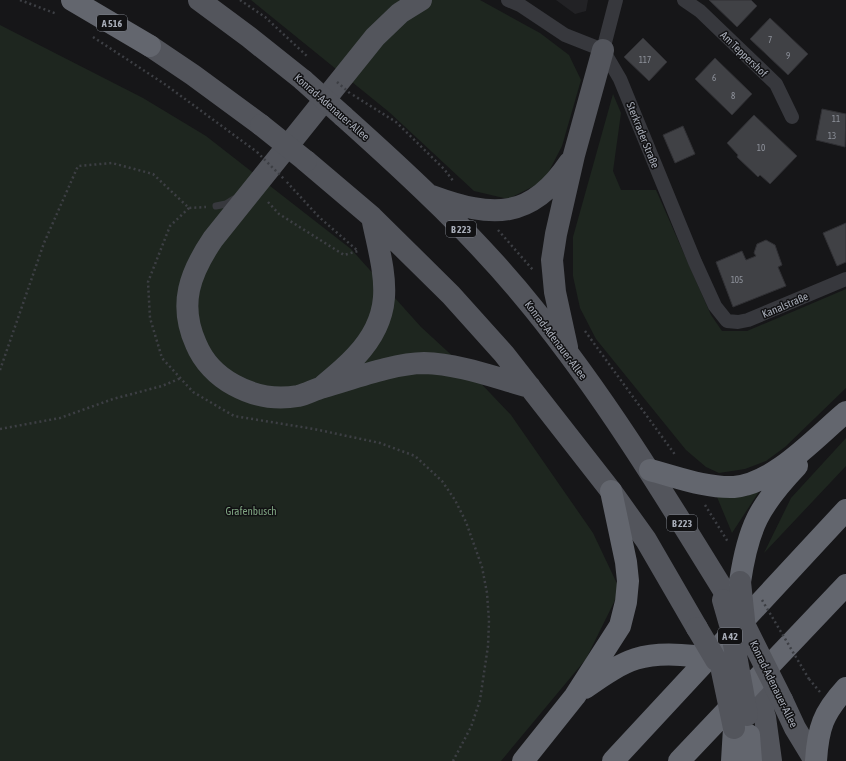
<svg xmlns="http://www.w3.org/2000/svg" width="846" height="761" viewBox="0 0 846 761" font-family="'Asap Condensed',sans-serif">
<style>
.built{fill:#222225}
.green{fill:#1e261f}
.building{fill:#404145;stroke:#303034}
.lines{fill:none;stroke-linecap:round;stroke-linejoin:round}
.path{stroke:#3d3f44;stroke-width:2.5;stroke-dasharray:2 3;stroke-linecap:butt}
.lane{stroke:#37383d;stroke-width:7}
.street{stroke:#37383d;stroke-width:14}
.primary{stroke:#53555c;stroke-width:22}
.highway{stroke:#63666e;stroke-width:22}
.path-bridge{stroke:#3d3f44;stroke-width:2.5;stroke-dasharray:2 3;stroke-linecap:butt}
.primary-bridge{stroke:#53555c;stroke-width:22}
.labels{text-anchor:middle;stroke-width:3;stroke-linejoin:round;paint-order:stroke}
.number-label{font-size:9px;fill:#8e929b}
.shield{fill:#111113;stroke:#7b7e86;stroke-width:1}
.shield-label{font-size:10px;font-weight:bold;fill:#a8adb8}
.street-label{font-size:11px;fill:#a8adb8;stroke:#111113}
.park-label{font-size:11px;fill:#7fa381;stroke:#111113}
</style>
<rect width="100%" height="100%" fill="#161618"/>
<path class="built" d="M556,0H588L586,11L575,14Z"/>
<path class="green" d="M251,0H480L540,33L569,55L581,80L562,146L544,181L508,199L474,191L389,112Z
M0,25L143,98L206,136L351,249L421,327L471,373L511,415L593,533L620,590L586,659L501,761H0Z
M613,94L621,113L613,171L621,190H656L711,315L722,331H747L846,289V388L785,447L766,461L745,469L719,473L706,467L686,450L596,339L580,308L573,276V237Z
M846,438V466L764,553L791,498Z
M762,487L732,533L717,497L747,496Z"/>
<path class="building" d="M709,0H751L757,6L737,27Z
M770,18L808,54L788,75L750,39Z
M643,38L667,62L649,81L624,57Z
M715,58L752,94L732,115L695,79Z
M822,109L846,114L845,147L816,140Z
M754,115L797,156L770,184L760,175L758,177L737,157L738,155L727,143Z
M683,126L695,154L675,163L663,135Z
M846,223V262L837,266L823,233Z
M766,240L775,245L782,265L778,267L786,286L733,307L716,262L742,251L746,260L756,256L754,253L757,244Z"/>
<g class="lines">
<path class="path" d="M20,0L57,14
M240,0L265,17L308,57
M93,37L166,85L257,152
M353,95L396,122L444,169L454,182
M268,202L279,214L344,255L358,251L319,217L285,180
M189,208L170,226L148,282L150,318L162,358L193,392L234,416L314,429L380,443L415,456L442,481L455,500L466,522L482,567L487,593L489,621L488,646L480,700L471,727L453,761
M498,230L533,270
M585,331L676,456
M0,370L44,243L78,166L112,163L153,174L189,208L206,207
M0,429L60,418L113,399L162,386L181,378
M705,505L728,542
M809,679L820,692"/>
<path class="lane" d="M216,206L226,204L234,199"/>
<path class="street" d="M508,0L520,5L565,35L603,50L620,79L695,262L715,306L727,321L738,322L748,320L846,279
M684,0L700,11L776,84L792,117
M603,50L616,0"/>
<path class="primary" d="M199,0L249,37L303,80
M421,0L400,13L375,37L213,239C190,273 178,304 196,344C203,361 217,376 234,385C254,396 276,400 298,396C307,394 315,389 324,387C352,379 395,363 424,363C460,364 496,378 530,387
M150,46L193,75L261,125
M343,116C410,176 477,238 533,308C606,398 666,497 727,596
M306,161L372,217L451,295L504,354L611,491L646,540L697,628
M432,196C492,218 531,220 569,163
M567,347L555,292L552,260L556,234L574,155L603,50
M324,385C335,376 346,367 356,356C399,310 383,272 372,217
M757,692L765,717L771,761
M782,700L795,728L815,761"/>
<path class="highway" d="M72,0L150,46
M650,470C677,477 705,488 734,487C774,484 816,437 846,412
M740,582C748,527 759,506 797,466
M585,688C626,659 643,650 694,656
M749,735L751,761
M523,761L575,696L620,626L626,602L628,581L626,562L611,491
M613,761L846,510
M679,761L846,585
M732,761L734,728
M816,761C818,728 823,713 846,688"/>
<path class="path-bridge" d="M337,82L352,95
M257,152L284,179
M762,600L809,679"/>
<path class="primary-bridge" d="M303,80L343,116
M261,125L306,161
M740,582L744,620
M723,600L731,628L747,715
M732,603L744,624L782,700
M697,628L716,660
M722,671L734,728"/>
</g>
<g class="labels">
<g class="number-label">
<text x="770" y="43">7</text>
<text x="788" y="59">9</text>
<text x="645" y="63">117</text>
<text x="714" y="81">6</text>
<text x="733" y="99">8</text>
<text x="836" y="122">11</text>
<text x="832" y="139">13</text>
<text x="761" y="151">10</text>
<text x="737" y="283">105</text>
</g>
<g class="shield">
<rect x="97" y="15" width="30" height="16" rx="3"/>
<rect x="446" y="221" width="30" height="16" rx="3"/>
<rect x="667" y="515" width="30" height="16" rx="3"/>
<rect x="718" y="628" width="24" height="16" rx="3"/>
</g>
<g class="shield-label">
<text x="112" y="27">A 516</text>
<text x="461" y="233">B 223</text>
<text x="682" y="527">B 223</text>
<text x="730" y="640">A 42</text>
</g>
<g class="street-label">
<text transform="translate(744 54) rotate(44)" y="4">Am Teppershof</text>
<text transform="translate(332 107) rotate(41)" y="4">Konrad-Adenauer-Allee</text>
<text transform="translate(643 135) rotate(68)" y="4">Sterkrader Straße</text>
<text transform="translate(785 305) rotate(-23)" y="4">Kanalstraße</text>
<text transform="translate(556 340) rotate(53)" y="4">Konrad-Adenauer-Allee</text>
<text transform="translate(774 684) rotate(64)" y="4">Konrad-Adenauer-Allee</text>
</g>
<g class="park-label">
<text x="251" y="515">Grafenbusch</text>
</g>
</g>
</svg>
